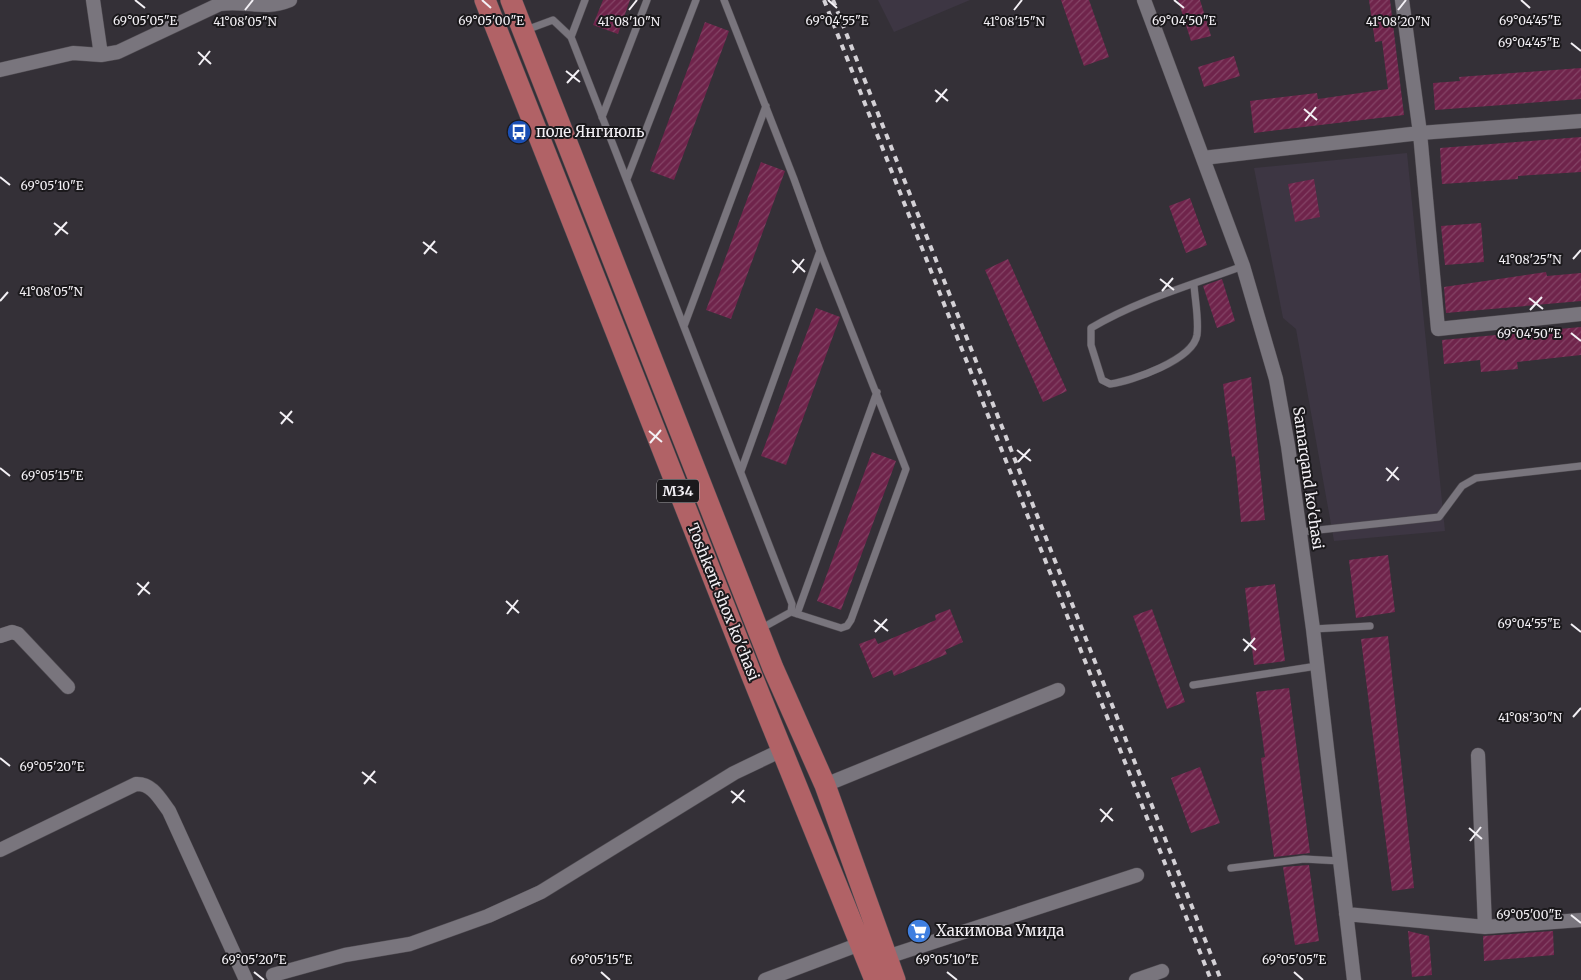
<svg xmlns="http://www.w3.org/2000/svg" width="1581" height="980" viewBox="0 0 1581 980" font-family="Merriweather,serif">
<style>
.built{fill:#3d3643}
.building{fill:url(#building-hatch)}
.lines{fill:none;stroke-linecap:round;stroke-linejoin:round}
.lane-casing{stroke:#504c52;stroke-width:8}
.street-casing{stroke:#504c52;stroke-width:15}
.primary-casing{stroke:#504c52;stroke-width:22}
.lane{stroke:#79757d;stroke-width:7}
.street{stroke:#79757d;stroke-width:14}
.primary{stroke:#b16266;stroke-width:21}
.rail{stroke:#d4d1d6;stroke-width:4;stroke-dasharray:6 6;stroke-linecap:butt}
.ticks{fill:none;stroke:#f3f0f5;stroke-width:2}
.labels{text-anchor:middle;stroke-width:4;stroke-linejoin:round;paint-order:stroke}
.shield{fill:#1b191c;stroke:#b2b0b4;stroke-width:1}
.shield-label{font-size:14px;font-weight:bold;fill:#f3f0f5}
.poi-label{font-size:15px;fill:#f3f0f5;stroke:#1b191c;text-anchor:start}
.street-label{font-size:15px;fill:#f3f0f5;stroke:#1b191c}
.ticks-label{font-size:12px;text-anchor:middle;fill:#f3f0f5;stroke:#1b191c;stroke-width:4;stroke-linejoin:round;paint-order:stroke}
</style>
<defs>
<pattern id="building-hatch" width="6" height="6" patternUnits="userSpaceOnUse" patternTransform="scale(1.25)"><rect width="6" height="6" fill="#6f244b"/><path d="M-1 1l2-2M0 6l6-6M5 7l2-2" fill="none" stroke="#844466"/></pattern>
</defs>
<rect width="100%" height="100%" fill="#343037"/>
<path class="built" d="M878,0H970L894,32Z
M1407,153L1445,531L1334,541L1296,329L1283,318L1254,168Z"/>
<path class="building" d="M603,0H630L618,34L593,25Z
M1061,0H1089L1109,57L1084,66Z
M1178,0H1200L1211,36L1191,41Z
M1369,0H1390L1404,115L1254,133L1250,101L1317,93L1318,99L1388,89L1382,41L1375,42Z
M705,22L729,31L674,180L650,171Z
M1234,56L1240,76L1204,87L1198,67Z
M1581,68V99L1435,110L1433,83L1460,81L1459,77Z
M1581,137V172L1518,176V179L1442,184L1440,148Z
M761,162L785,171L731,319L706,310Z
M1314,179L1320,217L1295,222L1288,184Z
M1190,198L1207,245L1186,253L1169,206Z
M1481,223L1484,262L1445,265L1441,226Z
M1008,259L1067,391L1043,402L985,270Z
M1546,272L1547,276L1581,273V301L1446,313L1444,287Z
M1222,279L1235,321L1217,328L1203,286Z
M816,308L840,317L786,465L761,456Z
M1581,327V355L1517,362L1518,369L1481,372L1480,360L1444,364L1442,340Z
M1251,377L1265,520L1241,522L1235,456L1232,457L1223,384Z
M872,452L896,461L841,610L817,601Z
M1388,555L1395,612L1356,618L1349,560Z
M1275,584L1285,661L1254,665L1245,588Z
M950,609L963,642L945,650L947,654L894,676L892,670L873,678L859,644L875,638L878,644L936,620L935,615Z
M1152,609L1185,702L1167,709L1133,616Z
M1388,636L1414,888L1392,891L1361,639Z
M1289,688L1310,853L1274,857L1261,758L1265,757L1256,692Z
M1200,767L1220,823L1191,833L1171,778Z
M1309,865L1319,941L1295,945L1283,867Z
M1408,931L1429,936L1432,975L1412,977Z
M1553,931L1554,955L1484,961L1483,936Z"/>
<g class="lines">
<g class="lane-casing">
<path id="lane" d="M724,0L794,179L820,251L906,469L851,620L847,626L841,628L791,612
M526,30L553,20L571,37L792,604L791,612L760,629
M571,37L585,0
M602,117L647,0
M627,179L696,0
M1194,285C1195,300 1199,319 1197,335C1193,360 1132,381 1110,384L1102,380L1091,345V328C1138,300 1192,285 1243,266
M684,326L766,106
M741,471L820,251
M1300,532L1439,517L1462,486L1476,478L1581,466
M797,614L877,392
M1313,629L1370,626
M1193,685L1317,666
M1231,868L1304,859L1340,861"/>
</g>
<g class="street-casing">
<path id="street" d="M93,0L101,55
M1144,0L1243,266L1276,379L1288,446L1313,629L1354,980
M1402,0L1420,133L1438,329L1581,314
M0,70L73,53L101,55L118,52L220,4C247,0 263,11 290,0
M1203,158L1420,133L1581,121
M0,636L12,632L18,634L68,687
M1478,755L1485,927
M825,785L1058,690
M0,850L136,784C152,783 160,799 169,811L246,980
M1346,914L1485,927L1581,920
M887,957L1137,875
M273,975L345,955L410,944L488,916L541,892L734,773L782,750
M765,980L860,944
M1136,980L1162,971"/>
</g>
<g class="primary-casing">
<path id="primary" d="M485,0L752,676L875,980
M511,0L773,668L825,785L895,980"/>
</g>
<use href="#lane" class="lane"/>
<use href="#street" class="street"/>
<use href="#primary" class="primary"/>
<path class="rail" d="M824,0L1211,980
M833,0L1221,980"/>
</g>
<path class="ticks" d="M135,0L145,8M482,0L491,8M828,0L837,8M1174,0L1184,8M1521,0L1530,8M245,10L253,0M629,10L637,0M1014,10L1022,0M1398,10L1406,0M1571,43L1581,51M198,52L211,64M199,65L210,51M566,71L580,82M567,83L579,70M935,90L948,101M936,102L947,89M1304,109L1317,120M1305,121L1316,107M0,177L10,185M54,223L68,234M55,235L67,222M423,242L437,253M424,254L435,241M1573,259L1581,250M792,260L805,272M793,273L804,259M1160,279L1174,290M1162,291L1173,278M1529,298L1543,309M0,301L8,292M1530,310L1542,297M1571,333L1581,341M280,412L293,423M281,424L292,411M649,431L662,442M650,443L661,430M1017,450L1031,461M1018,462L1030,449M0,468L10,476M1386,468L1399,480M1387,481L1398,467M137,583L150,594M138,595L149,582M506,601L519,613M507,614L518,600M874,620L888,631M1571,624L1581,632M875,632L887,619M1243,639L1256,650M1244,651L1255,638M1573,717L1581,708M0,758L10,766M362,772L376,783M364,784L375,771M731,791L745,802M732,803L744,790M1100,809L1113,821M1101,822L1112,808M1469,828L1482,839M1470,841L1481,827M1571,915L1581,923M254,972L264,980M601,972L610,980M947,972L957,980M1294,972L1303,980"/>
<defs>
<g id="bus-disc" transform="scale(1.25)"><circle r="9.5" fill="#1a4fb4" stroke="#1b191c"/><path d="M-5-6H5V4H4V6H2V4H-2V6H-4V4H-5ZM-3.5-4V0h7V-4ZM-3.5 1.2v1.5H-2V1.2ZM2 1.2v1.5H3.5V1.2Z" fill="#fff"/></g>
<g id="supermarket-disc" transform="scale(1.25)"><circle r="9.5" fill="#3f7fe0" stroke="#1b191c"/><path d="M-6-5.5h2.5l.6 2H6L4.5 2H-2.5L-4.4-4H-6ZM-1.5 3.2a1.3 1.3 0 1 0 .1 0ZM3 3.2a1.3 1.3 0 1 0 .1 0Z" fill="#fff"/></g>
</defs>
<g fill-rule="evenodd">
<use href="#bus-disc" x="519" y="132"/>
<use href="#supermarket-disc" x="919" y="931"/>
</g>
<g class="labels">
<rect class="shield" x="657" y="479.5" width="42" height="23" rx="4"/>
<g class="shield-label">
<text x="678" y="496">M34</text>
</g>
<g class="poi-label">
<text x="536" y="137">поле Янгиюль</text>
<text x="936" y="936">Хакимова Умида</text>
</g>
<g class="street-label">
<text transform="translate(1308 478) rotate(82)" y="5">Samarqand ko'chasi</text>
<text transform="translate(723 602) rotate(68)" y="5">Toshkent shox ko'chasi</text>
</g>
</g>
<g class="ticks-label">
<text x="1530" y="25">69°04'45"E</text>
<text x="837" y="25">69°04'55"E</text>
<text x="1184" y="25">69°04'50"E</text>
<text x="145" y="25">69°05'05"E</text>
<text x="491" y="25">69°05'00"E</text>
<text x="245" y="26">41°08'05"N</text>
<text x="629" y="26">41°08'10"N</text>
<text x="1014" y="26">41°08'15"N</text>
<text x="1398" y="26">41°08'20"N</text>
<text x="1529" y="47">69°04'45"E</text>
<text x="52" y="190">69°05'10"E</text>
<text x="1530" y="264">41°08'25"N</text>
<text x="51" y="296">41°08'05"N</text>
<text x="1529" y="338">69°04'50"E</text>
<text x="52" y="480">69°05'15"E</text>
<text x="1529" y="628">69°04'55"E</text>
<text x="1530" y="722">41°08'30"N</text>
<text x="52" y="771">69°05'20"E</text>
<text x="1529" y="919">69°05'00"E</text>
<text x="254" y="964">69°05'20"E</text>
<text x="601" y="964">69°05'15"E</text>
<text x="947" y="964">69°05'10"E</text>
<text x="1294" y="964">69°05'05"E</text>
</g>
</svg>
